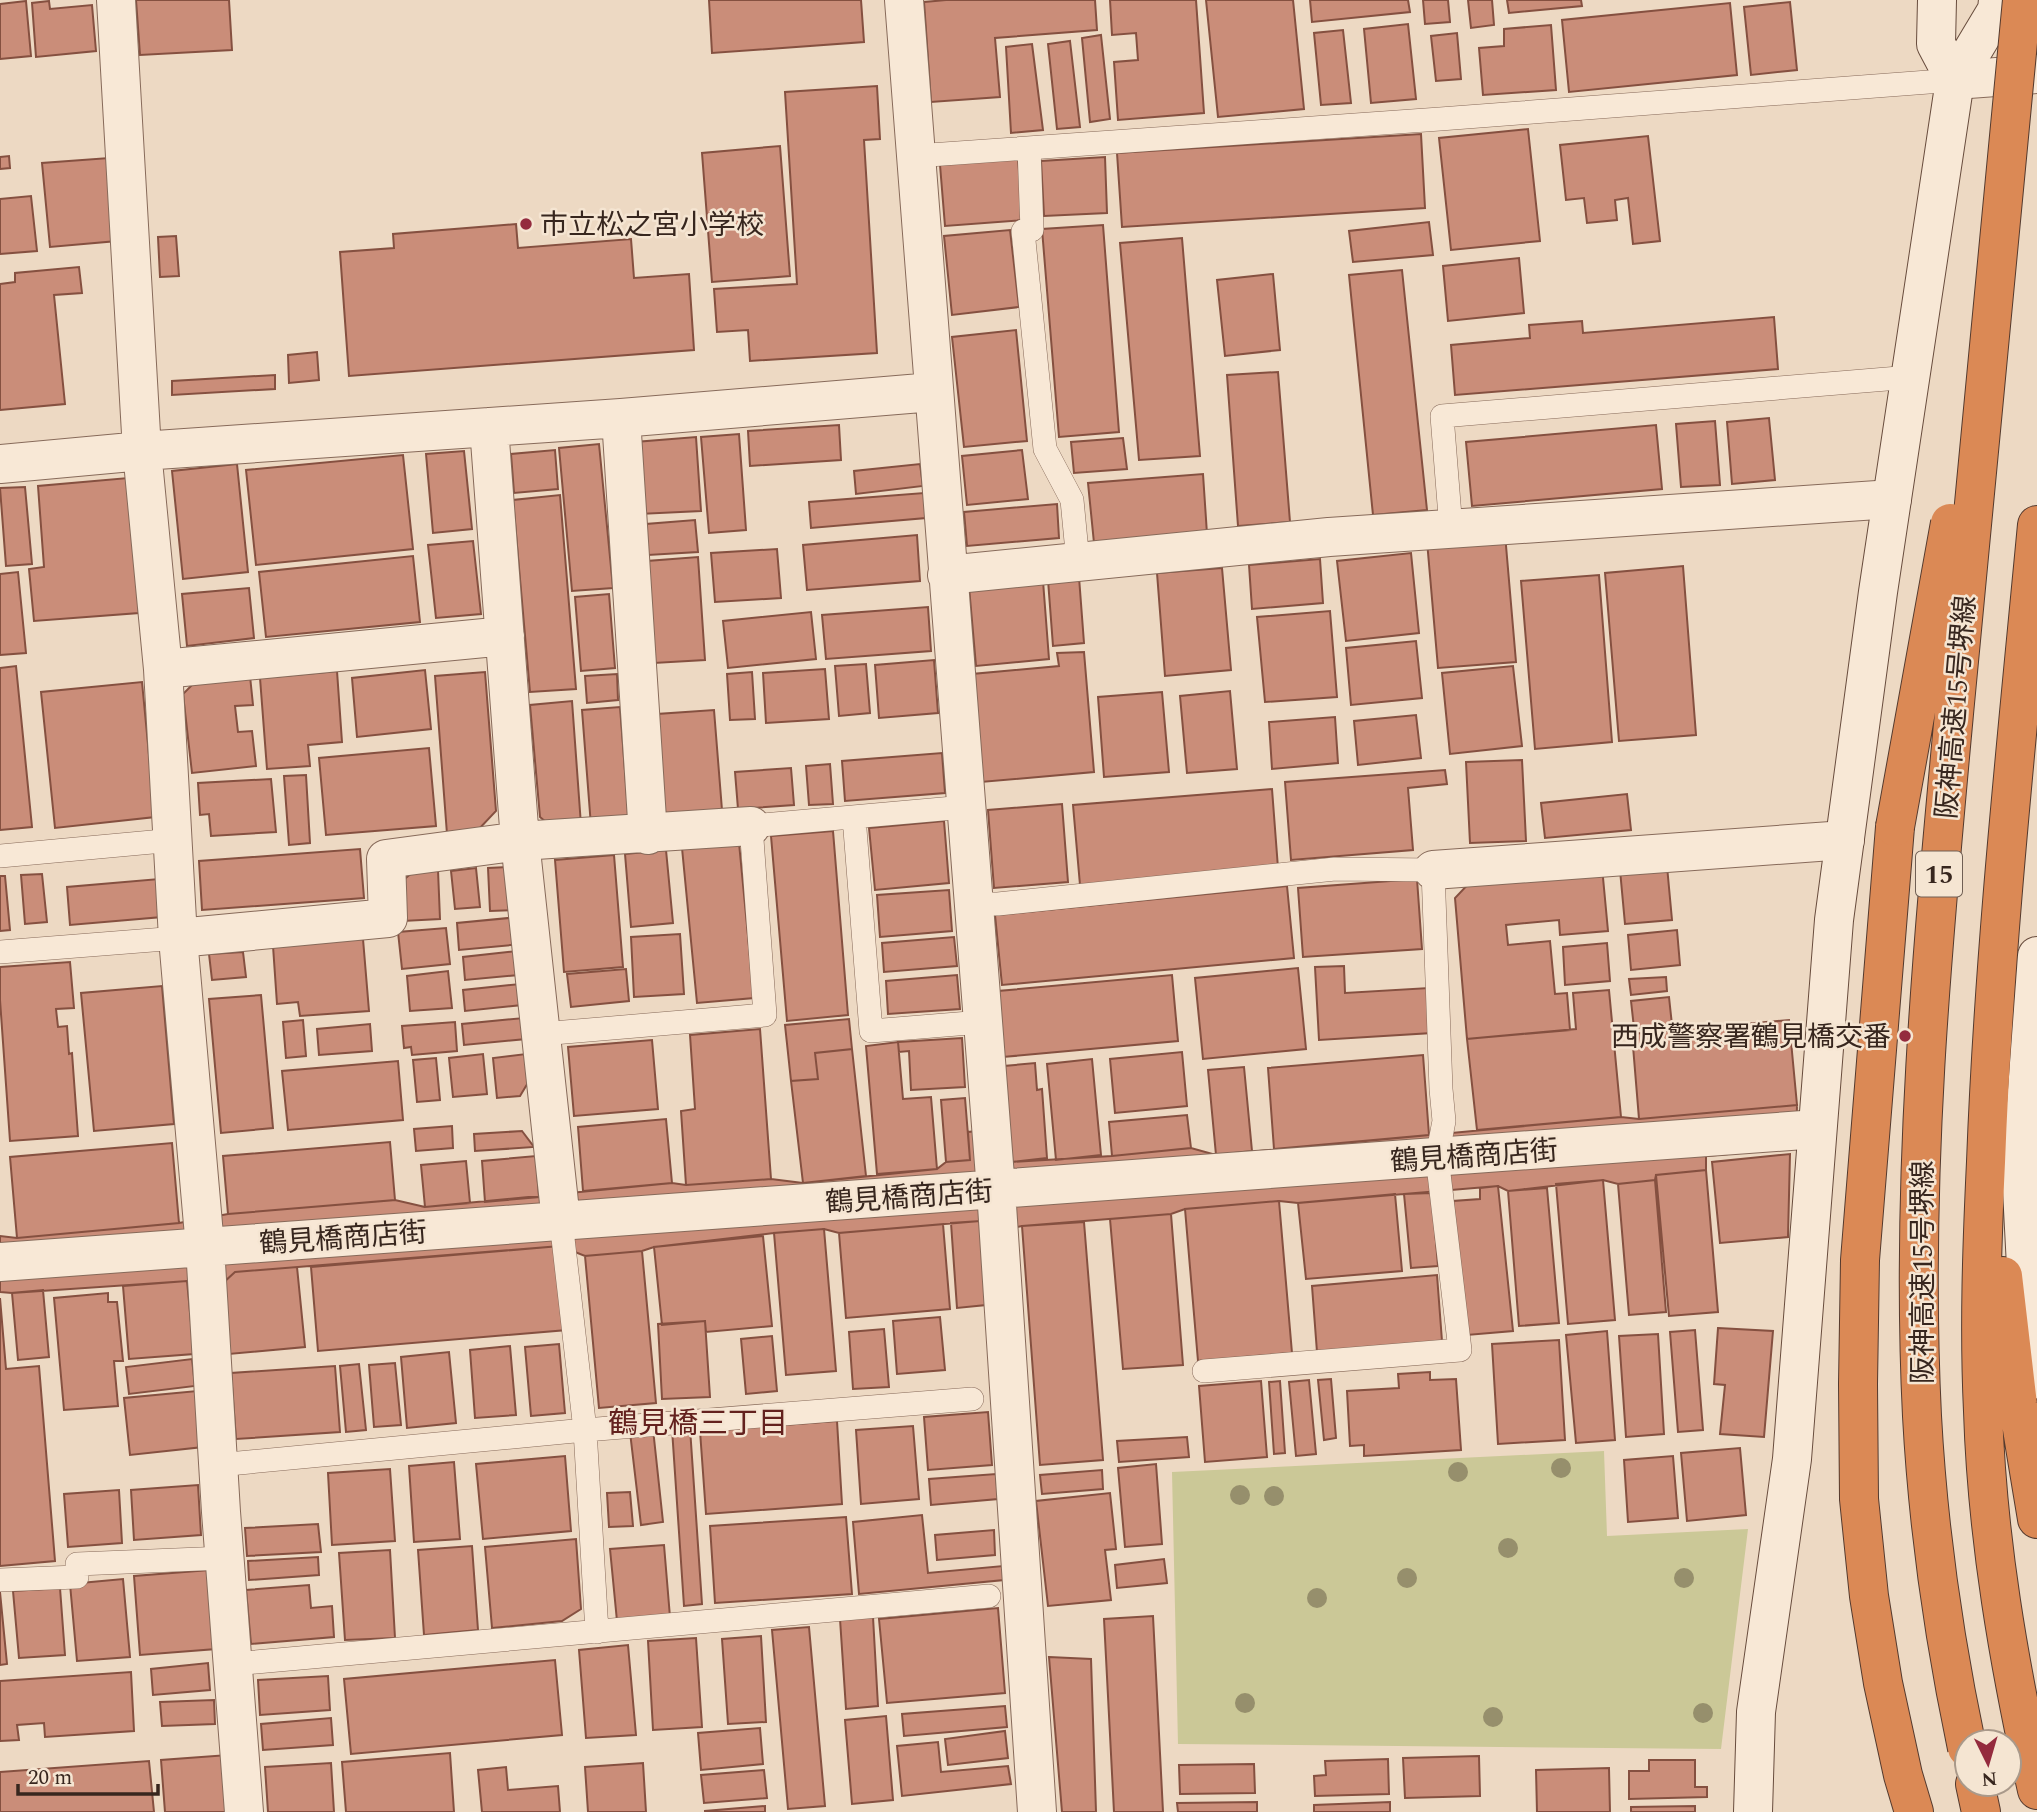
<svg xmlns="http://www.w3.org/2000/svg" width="2037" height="1812" viewBox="0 0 2037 1812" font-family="Spectral,'Noto Sans JP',serif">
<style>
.green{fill:#cbc897}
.building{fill:#ca8d79;stroke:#855040;stroke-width:2}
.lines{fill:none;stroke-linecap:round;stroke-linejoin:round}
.lane-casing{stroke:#876a5a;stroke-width:24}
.street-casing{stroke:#876a5a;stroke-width:40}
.secondary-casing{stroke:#684c3d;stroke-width:40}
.highway-casing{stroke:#543a2e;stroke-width:40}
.lane{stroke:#f8e8d6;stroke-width:23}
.street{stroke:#f8e8d6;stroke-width:38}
.secondary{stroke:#f8e8d6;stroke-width:38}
.highway{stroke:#db8955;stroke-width:38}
.highway-bridge-casing{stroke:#543a2e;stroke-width:40;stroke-linecap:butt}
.highway-bridge{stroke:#db8955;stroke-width:38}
.tree{fill:#968f6c}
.poi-dot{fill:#942b3e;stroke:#f5e5d2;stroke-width:2.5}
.labels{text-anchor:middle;stroke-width:5;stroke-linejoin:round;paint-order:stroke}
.shield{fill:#f5e5d2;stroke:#705f54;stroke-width:2}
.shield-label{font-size:26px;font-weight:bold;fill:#37261e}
.poi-label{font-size:28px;fill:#37261e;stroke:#f5e5d2;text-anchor:start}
.street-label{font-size:28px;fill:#37261e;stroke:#f5e5d2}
.neighbourhood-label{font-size:30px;fill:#63211e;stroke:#f5e5d2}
</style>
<rect width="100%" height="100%" fill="#edd9c3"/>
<path class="green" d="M1604,1451L1607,1536L1748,1529L1721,1749L1178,1744L1172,1472Z"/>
<path class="building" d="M136,0H229L232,50L140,55Z
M709,0H861L864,42L712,53Z
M946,0H1095L1097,30L995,38L1000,97L931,102L924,2Z
M1110,0H1196L1204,113L1118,120L1114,62L1138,60L1136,33L1112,35Z
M1206,0H1293L1304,109L1218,117Z
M1310,0H1408L1410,12L1312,22Z
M1423,0H1448L1450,22L1425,24Z
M1468,0H1492L1494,25L1471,28Z
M1507,0H1581L1582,6L1509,13Z
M26,1L31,56L0,59V4Z
M49,1L50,9L92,5L96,51L36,57L32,3Z
M1790,2L1797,70L1751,75L1744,7Z
M1730,3L1737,75L1569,92L1562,20Z
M1408,24L1416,99L1371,103L1364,29Z
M1551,25L1556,90L1483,95L1479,48L1504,46V29Z
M1343,30L1351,103L1321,105L1314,33Z
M1457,33L1461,79L1436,81L1431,36Z
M1101,35L1110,119L1090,122L1082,38Z
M1070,41L1080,127L1057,129L1048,44Z
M1032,44L1043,130L1011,133L1006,47Z
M877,86L880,139L864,140L877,353L750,361L748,330L717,332L714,289L797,284L785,92Z
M1528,129L1540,241L1451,250L1439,138Z
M1421,134L1425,208L1122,227L1117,153Z
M1648,136L1660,241L1633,244L1628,198L1615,200L1617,220L1587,223L1584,198L1566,200L1560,145Z
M780,146L790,276L712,282L702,153Z
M9,156L10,168L0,169V157Z
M1105,157L1107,213L1044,216L1041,161Z
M109,158L117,241L50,247L42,163Z
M1018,158L1023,220L945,226L940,165Z
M31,196L37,251L0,254V199Z
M1429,222L1433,255L1353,262L1349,231Z
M516,224L518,248L631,239L634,278L689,274L694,350L349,376L340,252L394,248L393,234Z
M1103,225L1119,432L1059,437L1042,229Z
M1010,230L1019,307L952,315L944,236Z
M176,236L179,276L160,277L158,237Z
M1182,238L1200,456L1139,460L1120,243Z
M1519,258L1524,313L1448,321L1443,266Z
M79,267L82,293L54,295L65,404L0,410V284L15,282V273Z
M1402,270L1427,510L1373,515L1349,275Z
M1273,274L1280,350L1225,356L1217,280Z
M1774,317L1778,369L1455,395L1451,345L1530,338L1529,325L1582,321L1583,333Z
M1016,330L1027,441L964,447L952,337Z
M317,352L319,380L289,383L288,355Z
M1278,372L1290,522L1238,526L1227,375Z
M275,375V389L172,395V381Z
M1769,418L1775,480L1732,484L1727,422Z
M1715,421L1720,485L1681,487L1676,424Z
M839,425L841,460L750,466L748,431Z
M1656,425L1662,489L1472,506L1466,442Z
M739,434L746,530L709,533L701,437Z
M696,437L701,511L639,514L635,442Z
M1123,438L1127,469L1074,473L1071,442Z
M599,444L613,588L572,591L559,448Z
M555,450L558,489L514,493L511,454Z
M1022,450L1028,499L967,505L962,456Z
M464,451L472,529L433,533L426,454Z
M403,455L413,549L256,565L246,470Z
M237,464L248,572L183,579L172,471Z
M920,464L923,486L856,494L854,471Z
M1203,474L1207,534L1094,543L1088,483Z
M128,478L139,613L34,621L29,569L44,567L38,486Z
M25,487L32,564L6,566L0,488Z
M924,493L926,518L811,528L809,502Z
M560,495L576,689L530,692L513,500Z
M1057,504L1059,538L967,546L964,512Z
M695,520L698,552L648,555L646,524Z
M1505,534L1516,662L1438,668L1427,541Z
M917,535L920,581L807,590L803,545Z
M473,541L481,614L436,618L428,545Z
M777,549L781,598L715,602L711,553Z
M1411,553L1419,633L1346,641L1337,561Z
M413,556L420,622L266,637L259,572Z
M698,557L705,660L654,663L647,561Z
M1320,559L1323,603L1252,609L1249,565Z
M1683,566L1696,735L1619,741L1605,573Z
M1222,568L1231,670L1165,676L1157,573Z
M18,572L26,653L0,655V574Z
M1599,575L1612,742L1535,749L1521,581Z
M1079,577L1084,643L1053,646L1048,580Z
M1043,581L1049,659L976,666L969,587Z
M249,588L254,638L187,646L182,594Z
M609,594L615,668L581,671L575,597Z
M928,607L931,651L826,659L822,615Z
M1330,611L1337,697L1265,702L1257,617Z
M811,612L816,659L728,668L723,621Z
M1416,641L1422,698L1351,705L1346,648Z
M1084,652L1094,772L981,782L972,674L1059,666L1057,653Z
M934,660L938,713L879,718L875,665Z
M866,664L870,713L839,716L835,666Z
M16,666L32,827L0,830V668Z
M1513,666L1522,746L1450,754L1442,673Z
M825,669L829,719L766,723L763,673Z
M425,670L431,729L357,737L352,678Z
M337,671L342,742L308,745L310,766L267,769L260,678Z
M485,672L496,811L477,831L447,834L435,676Z
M752,672L755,719L730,720L727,674Z
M617,674L618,700L587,703L585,676Z
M250,676L253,705L235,706L238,732L252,731L256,766L192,773L183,694L195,682Z
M142,682L155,817L55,828L41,692Z
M1230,691L1237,769L1187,773L1180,696Z
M1162,692L1169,772L1104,777L1098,697Z
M572,701L581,825L552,827L540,817L530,705Z
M620,707L629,822L591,826L582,710Z
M714,710L722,810L664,814L657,714Z
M1416,715L1421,758L1358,765L1354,721Z
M1335,717L1338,763L1272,769L1269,722Z
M429,748L436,826L326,835L319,758Z
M942,753L945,793L845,801L842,761Z
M1522,760L1526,841L1470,843L1466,762Z
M830,764L833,804L809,805L806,766Z
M791,768L794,805L738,809L735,772Z
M1445,770L1447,784L1408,788L1413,850L1291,860L1285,782Z
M306,775L310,843L289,845L284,776Z
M271,779L276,832L211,836L209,814L200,815L198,783Z
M1272,789L1278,868L1080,885L1073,805Z
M1627,794L1631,830L1545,838L1541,803Z
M1062,804L1068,882L994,888L988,810Z
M944,821L949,883L875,890L869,828Z
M833,831L848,1015L787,1021L771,836Z
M739,843L754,998L697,1003L682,848Z
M360,849L364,898L202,910L199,861Z
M666,850L673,923L631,927L625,854Z
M614,855L623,967L564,972L555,860Z
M1667,866L1672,920L1625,924L1620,870Z
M508,867L517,910L490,911L488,868Z
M1602,867L1608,931L1560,935L1559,920L1506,925L1508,945L1550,941L1555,994L1567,993L1570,1030L1467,1039L1455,898L1474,878Z
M476,868L480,907L455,909L451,871Z
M438,870L440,919L403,921L401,882L413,872Z
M42,874L47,922L25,924L21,875Z
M0,876H5L10,930L0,931Z
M159,879L162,917L70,925L67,887Z
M1417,879L1422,949L1303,957L1298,888Z
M1287,886L1294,958L1002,985L995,915Z
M949,890L952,931L880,937L877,895Z
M519,917L522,944L459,950L457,923Z
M446,928L450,964L402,969L398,932Z
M1677,930L1680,965L1631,970L1628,935Z
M680,934L684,994L634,997L631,937Z
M954,937L957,966L884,972L882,943Z
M363,939L369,1011L300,1016L298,1002L277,1004L273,946Z
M1607,943L1610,981L1565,985L1563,947Z
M517,951L519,975L465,980L463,957Z
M243,952L246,977L212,980L209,954Z
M70,962L74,1008L56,1009L58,1027L67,1026L69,1054L72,1053L78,1136L10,1141L0,1000V967Z
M1344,966L1345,993L1429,988L1432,1033L1319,1040L1315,967Z
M1298,968L1306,1049L1203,1059L1195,978Z
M626,969L629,1001L571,1007L567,974Z
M448,971L452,1008L410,1011L407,976Z
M957,975L960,1009L888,1014L886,981Z
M1172,975L1178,1041L1003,1057L998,991Z
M1666,977L1667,991L1631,995L1629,979Z
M520,984L522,1005L465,1011L463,990Z
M162,986L174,1124L94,1131L81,993Z
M1609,990L1621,1117L1477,1130L1467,1039L1576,1029L1573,993Z
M261,995L273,1128L221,1133L209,999Z
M1669,997L1672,1025L1634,1028L1631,1001Z
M524,1018L526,1039L464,1045L462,1024Z
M849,1019L852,1049L815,1053L818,1079L791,1081L785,1025Z
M303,1020L306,1056L286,1058L283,1022Z
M1789,1020L1797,1105L1639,1119L1632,1034Z
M455,1022L457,1051L412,1055L411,1047L404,1048L402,1026Z
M370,1024L372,1051L319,1055L317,1029Z
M760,1029L771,1179L686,1185L681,1111L695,1109L690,1035Z
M962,1038L965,1087L911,1090L909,1051L899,1052L898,1042Z
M652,1040L658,1109L574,1116L568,1047Z
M898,1042L903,1099L931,1097L937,1169L877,1174L866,1046Z
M852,1049L866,1176L803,1183L791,1081L818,1079L815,1053Z
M1182,1052L1187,1106L1115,1113L1110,1059Z
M483,1054L487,1094L453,1097L449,1058Z
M526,1054L529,1081L520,1096L497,1098L493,1058Z
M1423,1055L1429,1135L1274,1149L1268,1068Z
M436,1058L440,1100L417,1102L413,1060Z
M1092,1059L1101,1155L1056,1160L1047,1064Z
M398,1061L403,1120L288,1130L282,1071Z
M1035,1063L1037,1090L1042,1089L1047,1158L1011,1162L1004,1066Z
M1244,1067L1252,1151L1216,1155L1208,1070Z
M965,1098L970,1160L946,1162L941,1100Z
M1797,1105L1796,1148L1706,1156V1170L1656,1175L1655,1180L1618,1184L1603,1180L1508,1191L1498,1186L1298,1203L1279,1201L1185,1209L1171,1214L1022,1226L981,1235L980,1221L839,1233L824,1229L774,1233L654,1247L642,1251L585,1256L560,1246L235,1272L223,1283L189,1294L187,1281L12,1293L0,1292V1236L17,1238L179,1223L228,1214L395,1200L425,1207L672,1183L686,1185L771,1179L803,1183L937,1169L946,1162L970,1160L968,1132L1008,1128L1011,1162L1112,1156L1191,1148L1216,1155L1621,1117L1639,1119Z
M1187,1115L1191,1148L1112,1156L1109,1122Z
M666,1119L672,1183L583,1191L578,1127Z
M452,1126L453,1148L416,1151L414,1129Z
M522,1131L534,1147L475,1151L474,1134Z
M390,1142L395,1200L228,1214L223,1156Z
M172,1143L179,1223L17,1238L10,1157Z
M1790,1154L1788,1237L1720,1243L1712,1162Z
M536,1156L539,1197L485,1202L482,1161Z
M466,1161L470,1203L425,1207L421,1165Z
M1706,1170L1718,1312L1669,1316L1656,1175Z
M1603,1180L1615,1320L1568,1324L1556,1184Z
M1655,1180L1666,1312L1629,1315L1618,1184Z
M1498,1186L1513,1331L1467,1335L1453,1201L1480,1199V1188Z
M1547,1188L1559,1323L1519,1326L1508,1191Z
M1432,1193L1438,1266L1411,1268L1404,1194Z
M1395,1194L1402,1271L1306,1279L1298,1203Z
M1279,1201L1292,1353L1198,1361L1185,1209Z
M1171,1214L1183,1365L1123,1369L1110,1219Z
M980,1221L986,1305L957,1308L951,1223Z
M1084,1222L1103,1460L1040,1465L1022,1226Z
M943,1224L950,1309L846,1318L839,1233Z
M824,1229L836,1371L786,1375L774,1233Z
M763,1236L772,1326L706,1332L705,1321L662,1325L654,1247Z
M560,1246L567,1330L318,1351L311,1267Z
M642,1251L656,1403L599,1408L585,1256Z
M297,1267L305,1347L229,1354L223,1283L235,1272Z
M1437,1275L1442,1341L1317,1352L1312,1286Z
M187,1281L194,1354L129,1359L123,1286Z
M43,1290L49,1357L18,1360L12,1293Z
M108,1293V1302H117L123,1361H114L118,1406L64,1410L54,1298Z
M0,1298L6,1369L39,1366L55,1561L0,1566Z
M940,1317L945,1370L897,1374L893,1321Z
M705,1321L710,1397L662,1399L658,1324Z
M1718,1328L1773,1331L1764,1437L1720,1434L1725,1385L1714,1384Z
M884,1329L889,1387L853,1389L849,1332Z
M1695,1330L1703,1430L1678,1432L1670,1332Z
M1607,1331L1615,1440L1576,1443L1566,1335Z
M1658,1334L1664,1434L1626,1437L1619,1336Z
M772,1336L777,1391L746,1394L741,1339Z
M1559,1340L1565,1440L1498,1444L1492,1344Z
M559,1344L565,1413L531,1416L525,1347Z
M510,1346L516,1415L475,1418L470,1350Z
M449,1352L456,1423L407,1428L401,1357Z
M192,1359L195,1386L129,1394L126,1367Z
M395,1363L401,1425L374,1427L369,1365Z
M359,1364L366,1430L346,1432L340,1366Z
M335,1366L340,1432L236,1439L231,1373Z
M1430,1372V1380L1456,1379L1461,1450L1364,1456V1445L1350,1446L1347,1391L1399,1388L1398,1374Z
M1331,1379L1336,1438L1324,1440L1318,1380Z
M1309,1380L1316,1454L1296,1456L1289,1382Z
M1261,1381L1267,1457L1205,1462L1199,1386Z
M1280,1381L1285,1453L1274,1454L1269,1382Z
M197,1391L203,1447L130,1455L124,1398Z
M988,1412L992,1465L928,1470L924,1417Z
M837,1421L842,1504L706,1514L700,1431Z
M913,1426L919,1499L861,1504L856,1430Z
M690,1428L702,1604L684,1606L672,1429Z
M653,1429L663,1522L641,1525L630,1432Z
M1187,1437L1189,1457L1119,1462L1117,1441Z
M1740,1448L1746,1515L1687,1521L1681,1453Z
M565,1456L571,1531L483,1539L476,1464Z
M1673,1456L1678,1518L1628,1522L1624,1460Z
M454,1462L460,1539L414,1542L409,1466Z
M1156,1464L1162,1544L1125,1547L1118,1468Z
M390,1469L395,1541L332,1545L328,1473Z
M1102,1470L1103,1489L1042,1494L1040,1475Z
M996,1474L998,1499L931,1505L929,1479Z
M198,1485L201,1535L134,1540L131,1490Z
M119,1490L122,1543L68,1547L64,1494Z
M630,1492L633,1526L609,1527L607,1493Z
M1110,1493L1116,1549L1105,1550L1111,1600L1048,1606L1036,1501Z
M922,1515L928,1573L1003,1566L1004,1580L859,1594L853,1522Z
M846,1517L852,1594L715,1603L710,1526Z
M318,1524L321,1552L247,1556L245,1528Z
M994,1530L995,1555L937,1560L935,1535Z
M576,1539L581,1609L562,1621L492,1628L485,1547Z
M664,1545L670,1617L617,1621L610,1549Z
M472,1546L478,1630L424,1635L418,1550Z
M390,1550L395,1638L345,1640L339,1553Z
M318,1557L319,1575L249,1580L248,1561Z
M1164,1559L1167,1583L1117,1588L1115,1565Z
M210,1570L216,1649L140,1655L134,1576Z
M123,1579L130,1657L77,1661L70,1584Z
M309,1585L311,1608L332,1606L334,1637L251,1644L246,1590Z
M60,1588L65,1655L19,1658L13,1591Z
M0,1592L7,1664L0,1665Z
M998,1608L1005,1693L887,1703L879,1619Z
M1153,1616L1163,1812H1114L1104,1619Z
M873,1617L878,1706L846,1709L840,1619Z
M809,1627L825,1806L788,1809L772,1630Z
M761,1636L766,1722L728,1724L722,1639Z
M696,1638L702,1727L653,1730L648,1641Z
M628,1645L636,1735L586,1738L579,1650Z
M1049,1657L1091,1659L1096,1812H1062Z
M555,1660L562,1735L351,1754L344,1679Z
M208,1663L210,1690L153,1695L151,1669Z
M131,1672L134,1731L45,1737L44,1723L17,1725L19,1740L0,1741V1681Z
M328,1676L330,1710L260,1715L258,1680Z
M214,1700L215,1724L162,1726L160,1702Z
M1005,1706L1007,1727L904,1736L902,1714Z
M886,1716L893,1800L852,1804L845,1720Z
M331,1718L333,1745L263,1750L261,1724Z
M760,1728L763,1764L701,1770L698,1733Z
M1005,1731L1008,1758L948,1765L945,1739Z
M938,1742L941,1772L1008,1766L1011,1784L902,1796L897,1746Z
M450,1753L454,1812H346L342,1762Z
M228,1755L233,1812H165L161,1760Z
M1479,1756L1480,1796L1405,1798L1403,1758Z
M1388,1759L1389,1794L1315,1796L1314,1776L1326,1775L1325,1761Z
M1649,1760H1695V1787H1707V1797L1629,1799V1771H1649Z
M149,1761L154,1812H0V1772Z
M331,1763L334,1812H268L265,1767Z
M643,1763L646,1812H588L585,1767Z
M1254,1764L1255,1793L1180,1794L1179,1765Z
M506,1767L508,1790L558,1786L560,1812H482L478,1770Z
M1609,1768L1610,1812H1537L1536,1770Z
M764,1770L767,1798L704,1803L701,1775Z
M1257,1802V1812H1178L1177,1803Z
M1390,1802V1812H1314V1805Z
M765,1806V1812H705V1811Z
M1695,1806V1812H1631V1807Z"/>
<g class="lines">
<g class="lane-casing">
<path id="lane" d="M1029,148L1032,230L1023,231L1045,449L1072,500L1078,562
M915,156L1440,119L1955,80
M1451,529L1442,416L1911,377
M854,817L871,1031L982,1022
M0,856L174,840
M973,904H998L1335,869L1433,870L1441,1089L1444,1121L1437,1157L1460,1350L1204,1371
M0,952L178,938
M541,1034L765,1015L751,826L965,807
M561,1221L585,1430L597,1632
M218,1465L585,1430L972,1399
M0,1580L77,1577V1564L225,1558
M233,1664L989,1596"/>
</g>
<g class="street-casing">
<path id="street" d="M116,0L142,451L163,669L178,938L205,1247L221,1512L244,1812
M904,0L996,1190L1037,1812
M1955,80L2037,74
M621,418L648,835
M489,427L520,841L561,1221
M0,464L142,451L621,418L933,392
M947,575L1329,537L1892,499
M163,669L505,636
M1433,870L1845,840
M178,938L388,918L386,859L520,841L751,826
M0,1262L1817,1129"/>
</g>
<g class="secondary-casing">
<path id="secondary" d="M1937,0L1936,44L1955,80
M2032,1380L2021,1171L2037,956
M1753,1812L1756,1712L1792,1459L1834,920L1878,592L1955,80L1997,10L1998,0"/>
</g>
<g class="highway-casing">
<path id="highway" d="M2037,525C2017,737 1994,949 1986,1162C1982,1245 1979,1328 1983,1411C1987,1538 2009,1665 2037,1790
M1895,827L1860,1260L1858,1384L1859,1499L1869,1596L1883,1683L1903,1775L1914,1812
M2003,1276L2018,1405L2037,1519
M1975,1784L1981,1812"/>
</g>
<use href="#lane" class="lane"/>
<use href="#street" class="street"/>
<use href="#secondary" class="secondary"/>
<use href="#highway" class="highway"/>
<g class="highway-bridge-casing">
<path id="highway-bridge" d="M1895,827L1950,523
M1967,1748C1944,1639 1928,1527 1922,1416C1910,1178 1933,939 1955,703C1978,468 2000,234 2022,0"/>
</g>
<use href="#highway-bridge" class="highway-bridge"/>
</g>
<g class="tree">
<circle cx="1561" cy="1468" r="10"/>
<circle cx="1458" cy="1472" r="10"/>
<circle cx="1240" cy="1495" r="10"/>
<circle cx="1274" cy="1496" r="10"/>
<circle cx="1508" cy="1548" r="10"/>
<circle cx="1407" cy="1578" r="10"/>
<circle cx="1684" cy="1578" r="10"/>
<circle cx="1317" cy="1598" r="10"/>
<circle cx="1245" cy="1703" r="10"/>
<circle cx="1703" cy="1713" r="10"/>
<circle cx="1493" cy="1717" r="10"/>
</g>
<g class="poi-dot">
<circle cx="526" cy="224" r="7"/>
<circle cx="1905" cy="1036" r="7"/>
</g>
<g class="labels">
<rect class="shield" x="1916" y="851.5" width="46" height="45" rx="5"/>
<g class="shield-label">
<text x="1939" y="883">15</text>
</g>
<g class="poi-label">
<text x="540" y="234">市立松之宮小学校</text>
<text x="1891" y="1046" text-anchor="end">西成警察署鶴見橋交番</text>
</g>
<g class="street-label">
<text transform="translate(1955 707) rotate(-85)" y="10">阪神高速15号堺線</text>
<text transform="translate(1474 1155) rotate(-4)" y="10">鶴見橋商店街</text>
<text transform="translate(909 1196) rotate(-4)" y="10">鶴見橋商店街</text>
<text transform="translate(343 1237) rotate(-4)" y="10">鶴見橋商店街</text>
<text transform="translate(1922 1272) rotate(-90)" y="10">阪神高速15号堺線</text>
</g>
<g class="neighbourhood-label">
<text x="698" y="1433">鶴見橋三丁目</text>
</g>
</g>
<g transform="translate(1988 1763) rotate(175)"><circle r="33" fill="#f5e5d2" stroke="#a9998a" stroke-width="2"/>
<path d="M0-5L12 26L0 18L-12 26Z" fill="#942b3e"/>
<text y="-10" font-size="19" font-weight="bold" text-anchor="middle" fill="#37261e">N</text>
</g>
<path d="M18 1784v10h140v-10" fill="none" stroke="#37261e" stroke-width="3.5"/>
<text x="28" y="1784" font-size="21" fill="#37261e" stroke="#f5e5d2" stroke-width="5" paint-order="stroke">20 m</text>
</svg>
